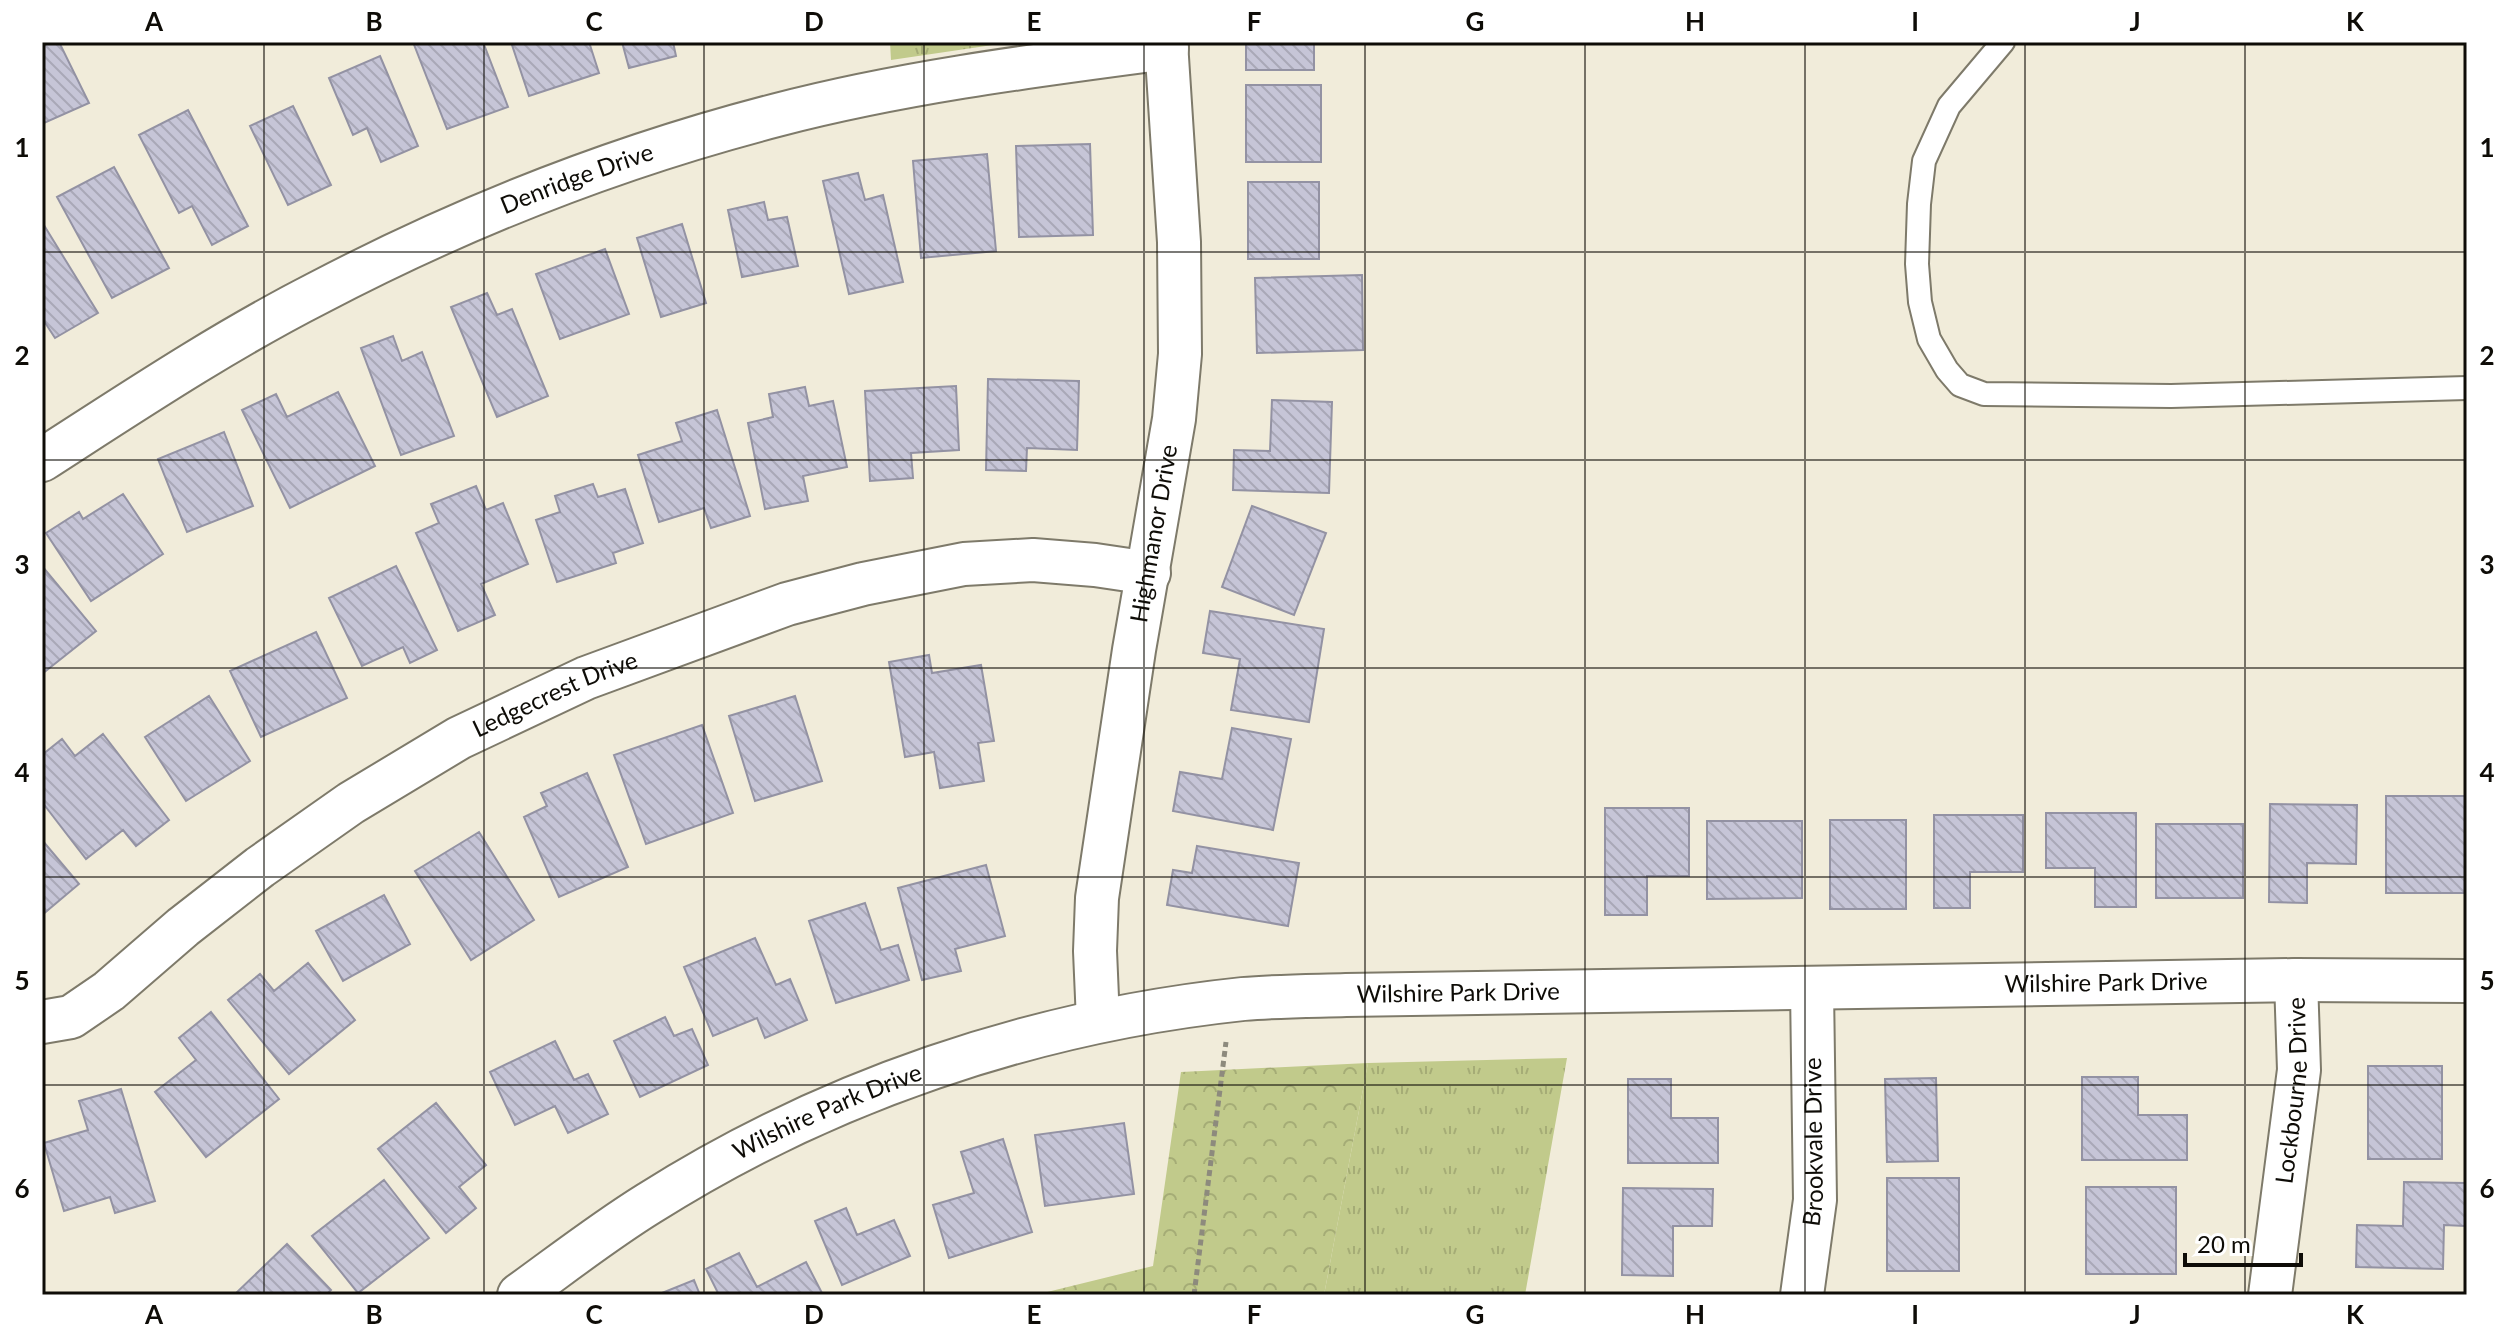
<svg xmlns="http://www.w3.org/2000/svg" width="2509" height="1337" viewBox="0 0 2509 1337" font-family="Lato,sans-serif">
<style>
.grass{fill:url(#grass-tufts)}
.park{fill:url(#park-crowns)}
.building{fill:url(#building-back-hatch);stroke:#9392a3;stroke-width:2}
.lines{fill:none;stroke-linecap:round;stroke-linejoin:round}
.service-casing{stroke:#7e7a6a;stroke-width:26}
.minor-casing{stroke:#7e7a6a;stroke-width:46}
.path{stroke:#8d8a7d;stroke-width:5;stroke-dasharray:6 4;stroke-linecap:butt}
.service{stroke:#fff;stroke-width:22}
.minor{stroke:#fff;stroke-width:42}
.grid{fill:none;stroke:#0e0c07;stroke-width:2;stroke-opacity:0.55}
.labels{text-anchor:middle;stroke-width:6;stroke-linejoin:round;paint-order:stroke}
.street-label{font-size:24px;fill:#0e0c07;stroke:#fff}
.neatline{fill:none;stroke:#0e0c07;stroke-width:3}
.grid-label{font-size:26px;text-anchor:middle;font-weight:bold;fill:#0e0c07}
</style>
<defs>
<pattern id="grass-tufts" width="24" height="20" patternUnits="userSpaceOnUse" patternTransform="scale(2)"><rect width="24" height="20" fill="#c1ca8b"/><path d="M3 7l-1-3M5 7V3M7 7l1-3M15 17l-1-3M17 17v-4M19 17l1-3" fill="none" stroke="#a5ac76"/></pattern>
<pattern id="park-crowns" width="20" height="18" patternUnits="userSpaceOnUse" patternTransform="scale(2)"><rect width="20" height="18" fill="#c1ca8b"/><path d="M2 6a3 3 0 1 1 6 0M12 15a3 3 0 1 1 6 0" fill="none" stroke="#a5ac76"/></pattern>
<pattern id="building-back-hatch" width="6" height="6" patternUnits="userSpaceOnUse" patternTransform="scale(2)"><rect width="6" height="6" fill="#c6c5d7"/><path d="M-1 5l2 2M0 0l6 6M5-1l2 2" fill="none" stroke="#a9a8b7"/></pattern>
</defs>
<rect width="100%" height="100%" fill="#f1ecda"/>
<path class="grass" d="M890,42H1013L891,60Z
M1567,1058L1525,1295H1324L1368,1063Z"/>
<path class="park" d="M1368,1063L1324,1295H1035L1153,1266L1181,1072Z"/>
<path class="building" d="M50,42H59L89,103L44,123L42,119V46Z
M413,42H483L508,107L447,129Z
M511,42H589L599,73L529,96Z
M622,42H673L676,56L629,68Z
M1246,42H1314V70H1246Z
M380,56L418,146L381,162L367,128L353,135L329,78Z
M1246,85H1321V162H1246Z
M293,106L331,185L288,205L250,126Z
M188,110L248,226L212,245L192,206L179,213L139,135Z
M1090,144L1093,235L1019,237L1016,146Z
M987,154L996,251L921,258L913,161Z
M114,167L169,268L112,298L57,197Z
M858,173L865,200L883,195L903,282L849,294L823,181Z
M1248,182H1319V259H1248Z
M764,202L768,220L787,217L798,266L742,277L728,210Z
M42,222L98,313L55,338L42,318Z
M682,224L706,303L661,317L637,238Z
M605,249L629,314L560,339L536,274Z
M1362,275L1363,350L1257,353L1255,278Z
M487,293L497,315L512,309L548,396L497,417L451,307Z
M393,336L402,361L422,352L454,436L401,455L361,348Z
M988,379L1079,381L1077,450L1027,448L1026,471L986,470Z
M956,386L959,450L911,453L913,478L870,481L865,391Z
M805,387L809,406L833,401L847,467L803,476L808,501L765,509L748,423L773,417L769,394Z
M338,392L375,466L290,508L242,410L276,394L287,417Z
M1272,400L1332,402L1329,493L1233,490L1234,450L1270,451Z
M717,410L750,516L711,528L704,508L659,522L638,455L682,441L676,423Z
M224,432L253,506L187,532L158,459Z
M593,484L598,497L625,489L643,543L613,553L616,563L557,582L536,520L560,512L555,496Z
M476,486L486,510L503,503L528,564L481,584L495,615L458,631L416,533L439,523L431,504Z
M123,494L163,554L91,601L46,533L79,512L83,519Z
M1252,506L1326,533L1294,615L1222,587Z
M42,566L96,631L42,674Z
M396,566L437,650L410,663L403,647L362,666L329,598Z
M1210,611L1324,629L1309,722L1231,710L1240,659L1203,653Z
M316,632L347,698L261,737L230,671Z
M929,655L932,673L981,665L994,741L978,743L984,781L940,788L934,752L905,757L889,662Z
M209,696L250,761L186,801L145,737Z
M795,696L822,781L755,801L729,716Z
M702,725L733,813L646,844L614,755Z
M1232,728L1291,739L1273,830L1173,811L1180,772L1222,779Z
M103,734L169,820L136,846L123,830L86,859L42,802V755L62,739L75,756Z
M587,773L628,867L559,897L524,817L547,806L541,793Z
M2386,796H2467V893H2386Z
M2270,804L2357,805L2356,864L2307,863V903L2269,902Z
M1605,808H1689V876H1647V915H1605Z
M2046,813H2136V907H2095V868H2046Z
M1934,815H2023V872H1970V908H1934Z
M1830,820H1906V909H1830Z
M1707,821H1802V898L1707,899Z
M2156,824H2243V898H2156Z
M479,832L534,920L471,960L415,871Z
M42,840L79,884L42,915Z
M1197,846L1299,863L1288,926L1167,905L1173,870L1192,873Z
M986,865L1005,936L955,949L961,971L922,980L898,888Z
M384,895L410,944L343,981L316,931Z
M865,903L881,950L898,945L909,980L836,1003L809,921Z
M755,938L776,985L790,979L807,1020L765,1038L757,1018L713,1036L684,967Z
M308,963L355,1020L289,1074L228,1000L260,974L274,991Z
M211,1012L279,1099L206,1157L155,1092L196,1060L179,1038Z
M665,1017L674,1036L692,1029L708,1065L640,1097L614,1041Z
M555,1041L574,1080L588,1074L608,1114L568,1133L555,1106L515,1125L490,1072Z
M2368,1066H2442V1159H2368Z
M2082,1077H2138V1115H2187V1160H2082Z
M1936,1078L1938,1161L1887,1162L1885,1079Z
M1628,1079H1671V1118H1718V1163H1628Z
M121,1089L155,1201L115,1213L110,1197L64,1211L44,1143L88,1130L79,1101Z
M436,1103L486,1165L459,1187L476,1208L446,1233L378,1149Z
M1124,1123L1134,1194L1045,1206L1035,1135Z
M1003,1139L1032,1232L949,1258L933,1205L974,1193L961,1152Z
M1887,1178H1959V1271H1887Z
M384,1180L429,1238L358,1293L312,1236Z
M2404,1182L2466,1183L2465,1226L2444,1225L2443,1269L2356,1267L2357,1225L2403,1226Z
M2086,1187H2176V1274H2086Z
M1623,1188L1713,1189L1712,1226H1673V1276L1622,1275Z
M846,1208L857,1235L894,1220L910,1256L842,1285L815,1221Z
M287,1244L331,1290L326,1295H234Z
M739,1253L757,1287L806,1262L823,1295H719L706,1269Z
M694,1280L700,1295H657Z"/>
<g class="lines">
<g class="service-casing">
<path id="service" d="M2003,42L1949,106L1924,161L1919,204L1917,264L1920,302L1929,339L1947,370L1960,385L1984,394L2171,396L2467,388"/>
</g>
<g class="minor-casing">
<g id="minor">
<path id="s1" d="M42,460C132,402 222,342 318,293C463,217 618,156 777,115C903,82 1038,65 1167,48"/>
<path id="s2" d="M1098,1021L1095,951L1097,898L1134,650L1174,419L1180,354L1179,242L1166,42"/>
<path id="s3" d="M42,1022L71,1017L109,991L183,927L260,867L351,803L459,738L586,678L787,604L863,584L964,564L1033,560L1095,565L1149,573"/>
<path id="s4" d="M519,1295C562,1264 603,1232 648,1204C826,1091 1033,1021 1243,999C1277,996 1312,996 1346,995L2296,980L2467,981"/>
<path id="s5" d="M1802,1295L1815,1200L1812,989"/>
<path id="s6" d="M2270,1295L2299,1070L2296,980"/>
</g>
</g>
<path class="path" d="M1194,1295L1226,1042"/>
<use href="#service" class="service"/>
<use href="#minor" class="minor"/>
</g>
<path class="grid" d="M264,42V1295M484,42V1295M704,42V1295M924,42V1295M1144,42V1295M1365,42V1295M1585,42V1295M1805,42V1295M2025,42V1295M2245,42V1295M42,252H2467M42,460H2467M42,668H2467M42,877H2467M42,1085H2467"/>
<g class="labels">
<g class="street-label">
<text dy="8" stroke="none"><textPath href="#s1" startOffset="606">Denridge Drive</textPath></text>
<text dy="8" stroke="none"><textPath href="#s2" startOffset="492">Highmanor Drive</textPath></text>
<text dy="8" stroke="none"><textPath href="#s3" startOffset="614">Ledgecrest Drive</textPath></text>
<text dy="8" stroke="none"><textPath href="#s4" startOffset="1656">Wilshire Park Drive</textPath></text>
<text dy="8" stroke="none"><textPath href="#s4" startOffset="1008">Wilshire Park Drive</textPath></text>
<text dy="8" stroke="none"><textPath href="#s6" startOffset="206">Lockbourne Drive</textPath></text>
<text dy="8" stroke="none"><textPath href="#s4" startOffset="360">Wilshire Park Drive</textPath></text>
<text dy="8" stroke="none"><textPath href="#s5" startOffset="154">Brookvale Drive</textPath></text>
</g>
</g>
<rect width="2509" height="1337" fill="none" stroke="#ffffff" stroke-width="88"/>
<path d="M2185 1253v12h116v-12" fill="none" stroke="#0e0c07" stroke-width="4"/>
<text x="2197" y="1253" font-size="24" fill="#0e0c07" stroke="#ffffff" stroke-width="6" paint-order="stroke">20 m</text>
<rect x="44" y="44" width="2421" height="1249" class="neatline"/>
<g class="grid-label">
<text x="154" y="31">A</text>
<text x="374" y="31">B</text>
<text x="594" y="31">C</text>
<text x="814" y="31">D</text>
<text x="1034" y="31">E</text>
<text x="1254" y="31">F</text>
<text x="1475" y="31">G</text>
<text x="1695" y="31">H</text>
<text x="1915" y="31">I</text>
<text x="2135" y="31">J</text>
<text x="2355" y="31">K</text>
<text x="22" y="157">1</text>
<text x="2487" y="157">1</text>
<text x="22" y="365">2</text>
<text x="2487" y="365">2</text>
<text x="22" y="574">3</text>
<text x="2487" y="574">3</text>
<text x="22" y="782">4</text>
<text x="2487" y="782">4</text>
<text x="22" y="990">5</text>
<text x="2487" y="990">5</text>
<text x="22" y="1198">6</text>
<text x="2487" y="1198">6</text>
<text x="154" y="1324">A</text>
<text x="374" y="1324">B</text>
<text x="594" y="1324">C</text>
<text x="814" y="1324">D</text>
<text x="1034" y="1324">E</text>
<text x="1254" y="1324">F</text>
<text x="1475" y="1324">G</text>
<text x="1695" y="1324">H</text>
<text x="1915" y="1324">I</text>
<text x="2135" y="1324">J</text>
<text x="2355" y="1324">K</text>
</g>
</svg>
